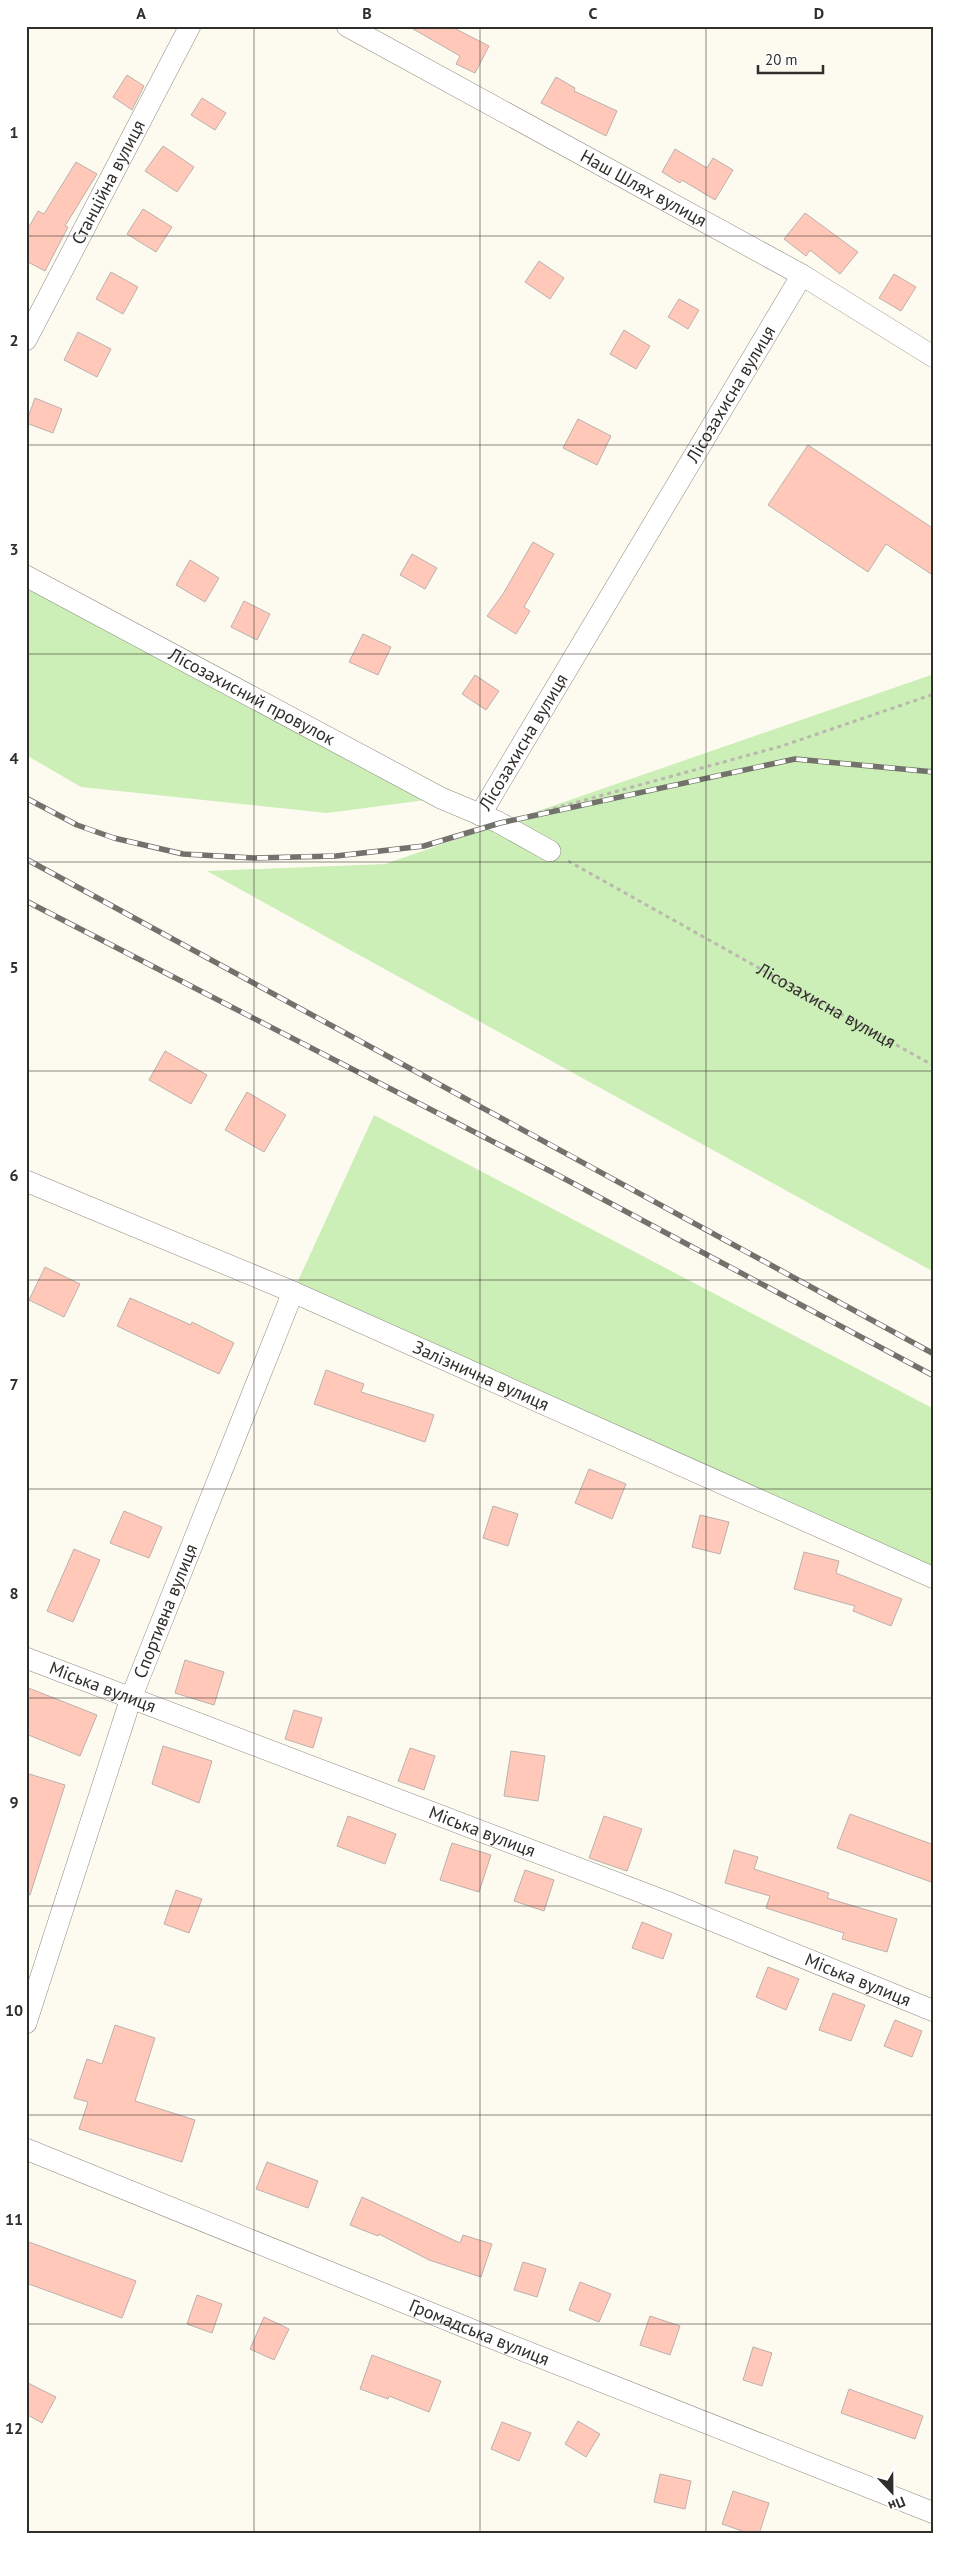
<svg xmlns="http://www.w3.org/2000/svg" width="960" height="2560" viewBox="0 0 960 2560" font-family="'PT Sans',sans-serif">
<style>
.green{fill:#cceeb7}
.building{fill:#ffc8b8;stroke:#bcb1ad}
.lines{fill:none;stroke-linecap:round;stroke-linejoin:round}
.street-casing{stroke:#8d8b82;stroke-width:22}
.path{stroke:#bab7af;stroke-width:3;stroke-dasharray:4 4;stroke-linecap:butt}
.street{stroke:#fff;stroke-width:21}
.rail-casing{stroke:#73716b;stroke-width:5.5}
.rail{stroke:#fff;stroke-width:4;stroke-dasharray:11;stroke-linecap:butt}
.grid{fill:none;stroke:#2f2e2a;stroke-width:1;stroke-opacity:0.55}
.labels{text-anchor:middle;stroke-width:4;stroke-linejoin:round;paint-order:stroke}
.street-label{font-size:18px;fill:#2f2e2a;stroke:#fff}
.neatline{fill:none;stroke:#2f2e2a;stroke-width:2}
.grid-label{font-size:16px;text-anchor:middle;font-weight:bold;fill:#2f2e2a}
</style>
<rect width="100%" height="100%" fill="#fdfaf0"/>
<path class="green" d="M26,576L441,798L327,813L81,787L26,755Z
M934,674V1272L207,871L385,864Z
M374,1115L934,1409V1578L293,1292Z"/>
<path class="building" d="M408,26H450L489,46L475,73L456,64L460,56Z
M127,75L144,86L132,110L113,97Z
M556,77L575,88L574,91L617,111L606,136L541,103Z
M202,98L226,113L215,130L191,115Z
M163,146L194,167L177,192L145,171Z
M675,149L707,168L713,158L733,170L715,200L682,180L680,183L662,172Z
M76,162L97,174L65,226L68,227L45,271L26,261V232L38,211L44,214Z
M143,209L172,227L156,252L127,234Z
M805,213L858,252L840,274L810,250L806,256L784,239Z
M539,261L564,278L550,299L525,282Z
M111,272L138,287L123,314L96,299Z
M894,274L916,287L901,311L879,298Z
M679,299L699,310L688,329L668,317Z
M624,330L650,346L636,369L610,354Z
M78,332L111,349L97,377L64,360Z
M35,398L62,409L53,433L26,423Z
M578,419L611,436L597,465L563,448Z
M808,445L934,529V576L886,544L868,572L768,505Z
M533,542L554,554L524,607L530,611L516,634L487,616L503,594Z
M412,554L437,568L425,589L400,575Z
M190,560L219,578L205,602L176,585Z
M244,601L270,614L257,640L231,627Z
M363,634L391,647L378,675L349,662Z
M475,675L499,691L486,710L462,694Z
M165,1051L207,1075L191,1104L149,1080Z
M247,1092L286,1115L264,1152L225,1130Z
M45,1267L80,1284L64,1317L29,1300Z
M130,1298L191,1325L192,1322L234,1343L219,1374L117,1326Z
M326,1370L364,1384L361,1392L434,1415L425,1442L314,1404Z
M589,1469L626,1484L612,1519L575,1503Z
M493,1506L518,1514L508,1546L483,1538Z
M124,1511L162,1527L149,1558L110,1543Z
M700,1515L729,1522L720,1554L692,1547Z
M74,1549L100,1560L73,1622L47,1611Z
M804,1552L839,1561L836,1573L902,1599L891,1626L853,1611L855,1606L794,1589Z
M185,1660L224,1672L214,1705L175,1693Z
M26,1687L97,1715L80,1756L26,1734Z
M294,1710L322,1718L313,1748L285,1739Z
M163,1746L212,1761L199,1803L152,1784Z
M410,1748L435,1756L424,1790L398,1781Z
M511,1751L545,1756L538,1801L504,1796Z
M26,1773L65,1785L30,1895L26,1894Z
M850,1814L934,1845V1883L837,1848Z
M348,1816L396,1834L385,1864L337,1846Z
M604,1816L642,1829L627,1871L589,1858Z
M452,1843L491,1855L479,1892L440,1880Z
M734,1850L758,1857L754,1869L829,1893L827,1898L897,1919L887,1952L842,1939L844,1933L766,1908L770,1896L725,1883Z
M525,1870L554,1880L544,1911L514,1901Z
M176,1890L202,1899L189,1933L164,1924Z
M642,1922L672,1934L663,1959L632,1948Z
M768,1967L799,1979L786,2010L756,1997Z
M833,1993L865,2005L851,2041L819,2030Z
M895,2020L922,2031L912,2057L884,2046Z
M115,2025L155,2038L135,2101L195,2120L182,2162L79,2129L88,2102L74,2098L87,2059L102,2064Z
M267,2162L318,2181L308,2208L256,2189Z
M362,2197L460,2243L463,2235L492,2244L481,2277L429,2260L379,2234L378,2236L350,2225Z
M26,2241L136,2281L122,2318L26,2283Z
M523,2262L546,2269L537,2297L514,2290Z
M580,2282L611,2294L599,2322L569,2310Z
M197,2295L222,2304L212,2333L187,2324Z
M650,2316L680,2326L670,2355L640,2345Z
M264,2317L289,2329L274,2360L250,2349Z
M753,2347L772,2353L762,2386L743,2380Z
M372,2355L441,2381L429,2412L389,2396L388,2399L360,2389Z
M26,2382L56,2397L42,2423L26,2414Z
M849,2389L923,2416L915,2439L841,2413Z
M578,2421L600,2434L586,2457L565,2444Z
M502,2422L531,2433L519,2461L491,2449Z
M660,2474L691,2481L685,2509L654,2502Z
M733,2491L769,2503L759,2534H751L722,2524Z"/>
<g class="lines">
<g class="street-casing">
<g id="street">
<path id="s2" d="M347,26L802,275L934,357"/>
<path id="s3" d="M26,340L190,26"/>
<path id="s4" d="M26,576L441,798L498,822L550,851"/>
<path id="s5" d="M480,815L802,275"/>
<path id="s6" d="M26,1181L293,1292L934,1578"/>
<path id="s7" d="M26,1658L667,1902L934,2011"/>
<path id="s8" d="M26,2023L131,1698L293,1292"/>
<path id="s9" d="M26,2149L492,2338L934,2513"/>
</g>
</g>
<g class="path">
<path d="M530,815L782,746L934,694"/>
<path id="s1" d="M568,861L934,1066"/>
</g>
<use href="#street" class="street"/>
<g class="rail-casing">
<path id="rail" d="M26,798L77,825L114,838L183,854L254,858L336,856L424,846L500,823L795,759L934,772
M26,859L934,1354
M26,901L550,1171L934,1376"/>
</g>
<use href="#rail" class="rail"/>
</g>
<path class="grid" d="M254,26V2534M480,26V2534M706,26V2534M26,236H934M26,445H934M26,654H934M26,862H934M26,1071H934M26,1280H934M26,1489H934M26,1698H934M26,1906H934M26,2115H934M26,2324H934"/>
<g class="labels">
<g class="street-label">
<text dy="6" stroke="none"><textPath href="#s3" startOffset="178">Станційна вулиця</textPath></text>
<text dy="6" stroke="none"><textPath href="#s2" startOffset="338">Наш Шлях вулиця</textPath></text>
<text dy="6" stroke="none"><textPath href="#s5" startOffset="490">Лісозахисна вулиця</textPath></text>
<text dy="6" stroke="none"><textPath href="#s4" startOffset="256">Лісозахисний провулок</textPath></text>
<text dy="6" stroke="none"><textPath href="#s5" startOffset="85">Лісозахисна вулиця</textPath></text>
<text dy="6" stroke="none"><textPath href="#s1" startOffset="296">Лісозахисна вулиця</textPath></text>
<text dy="6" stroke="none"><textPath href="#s6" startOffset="495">Залізнична вулиця</textPath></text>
<text dy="6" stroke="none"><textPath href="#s8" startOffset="435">Спортивна вулиця</textPath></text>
<text dy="6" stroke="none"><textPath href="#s7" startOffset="82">Міська вулиця</textPath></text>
<text dy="6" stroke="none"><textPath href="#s7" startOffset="488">Міська вулиця</textPath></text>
<text dy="6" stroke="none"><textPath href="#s7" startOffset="892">Міська вулиця</textPath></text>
<text dy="6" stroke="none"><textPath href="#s9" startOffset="489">Громадська вулиця</textPath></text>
</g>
</g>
<rect width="960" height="2560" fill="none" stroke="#ffffff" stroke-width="55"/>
<g transform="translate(892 2492) rotate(158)" stroke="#ffffff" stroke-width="4" paint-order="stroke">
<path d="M0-4L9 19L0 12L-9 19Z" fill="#2f2e2a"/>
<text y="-8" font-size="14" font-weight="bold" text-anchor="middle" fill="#2f2e2a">Пн</text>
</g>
<path d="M758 65v8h65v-8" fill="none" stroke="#2f2e2a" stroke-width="2.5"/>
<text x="765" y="65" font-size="15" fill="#2f2e2a" stroke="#ffffff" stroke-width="4" paint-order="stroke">20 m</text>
<rect x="28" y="28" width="904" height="2504" class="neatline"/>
<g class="grid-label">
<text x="141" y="19">A</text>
<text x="367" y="19">B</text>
<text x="593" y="19">C</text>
<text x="819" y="19">D</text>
<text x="14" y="138">1</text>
<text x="14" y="346">2</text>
<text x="14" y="555">3</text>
<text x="14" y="764">4</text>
<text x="14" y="973">5</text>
<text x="14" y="1181">6</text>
<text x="14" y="1390">7</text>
<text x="14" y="1599">8</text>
<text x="14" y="1808">9</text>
<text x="14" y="2016">10</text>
<text x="14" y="2225">11</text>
<text x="14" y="2434">12</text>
</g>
</svg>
